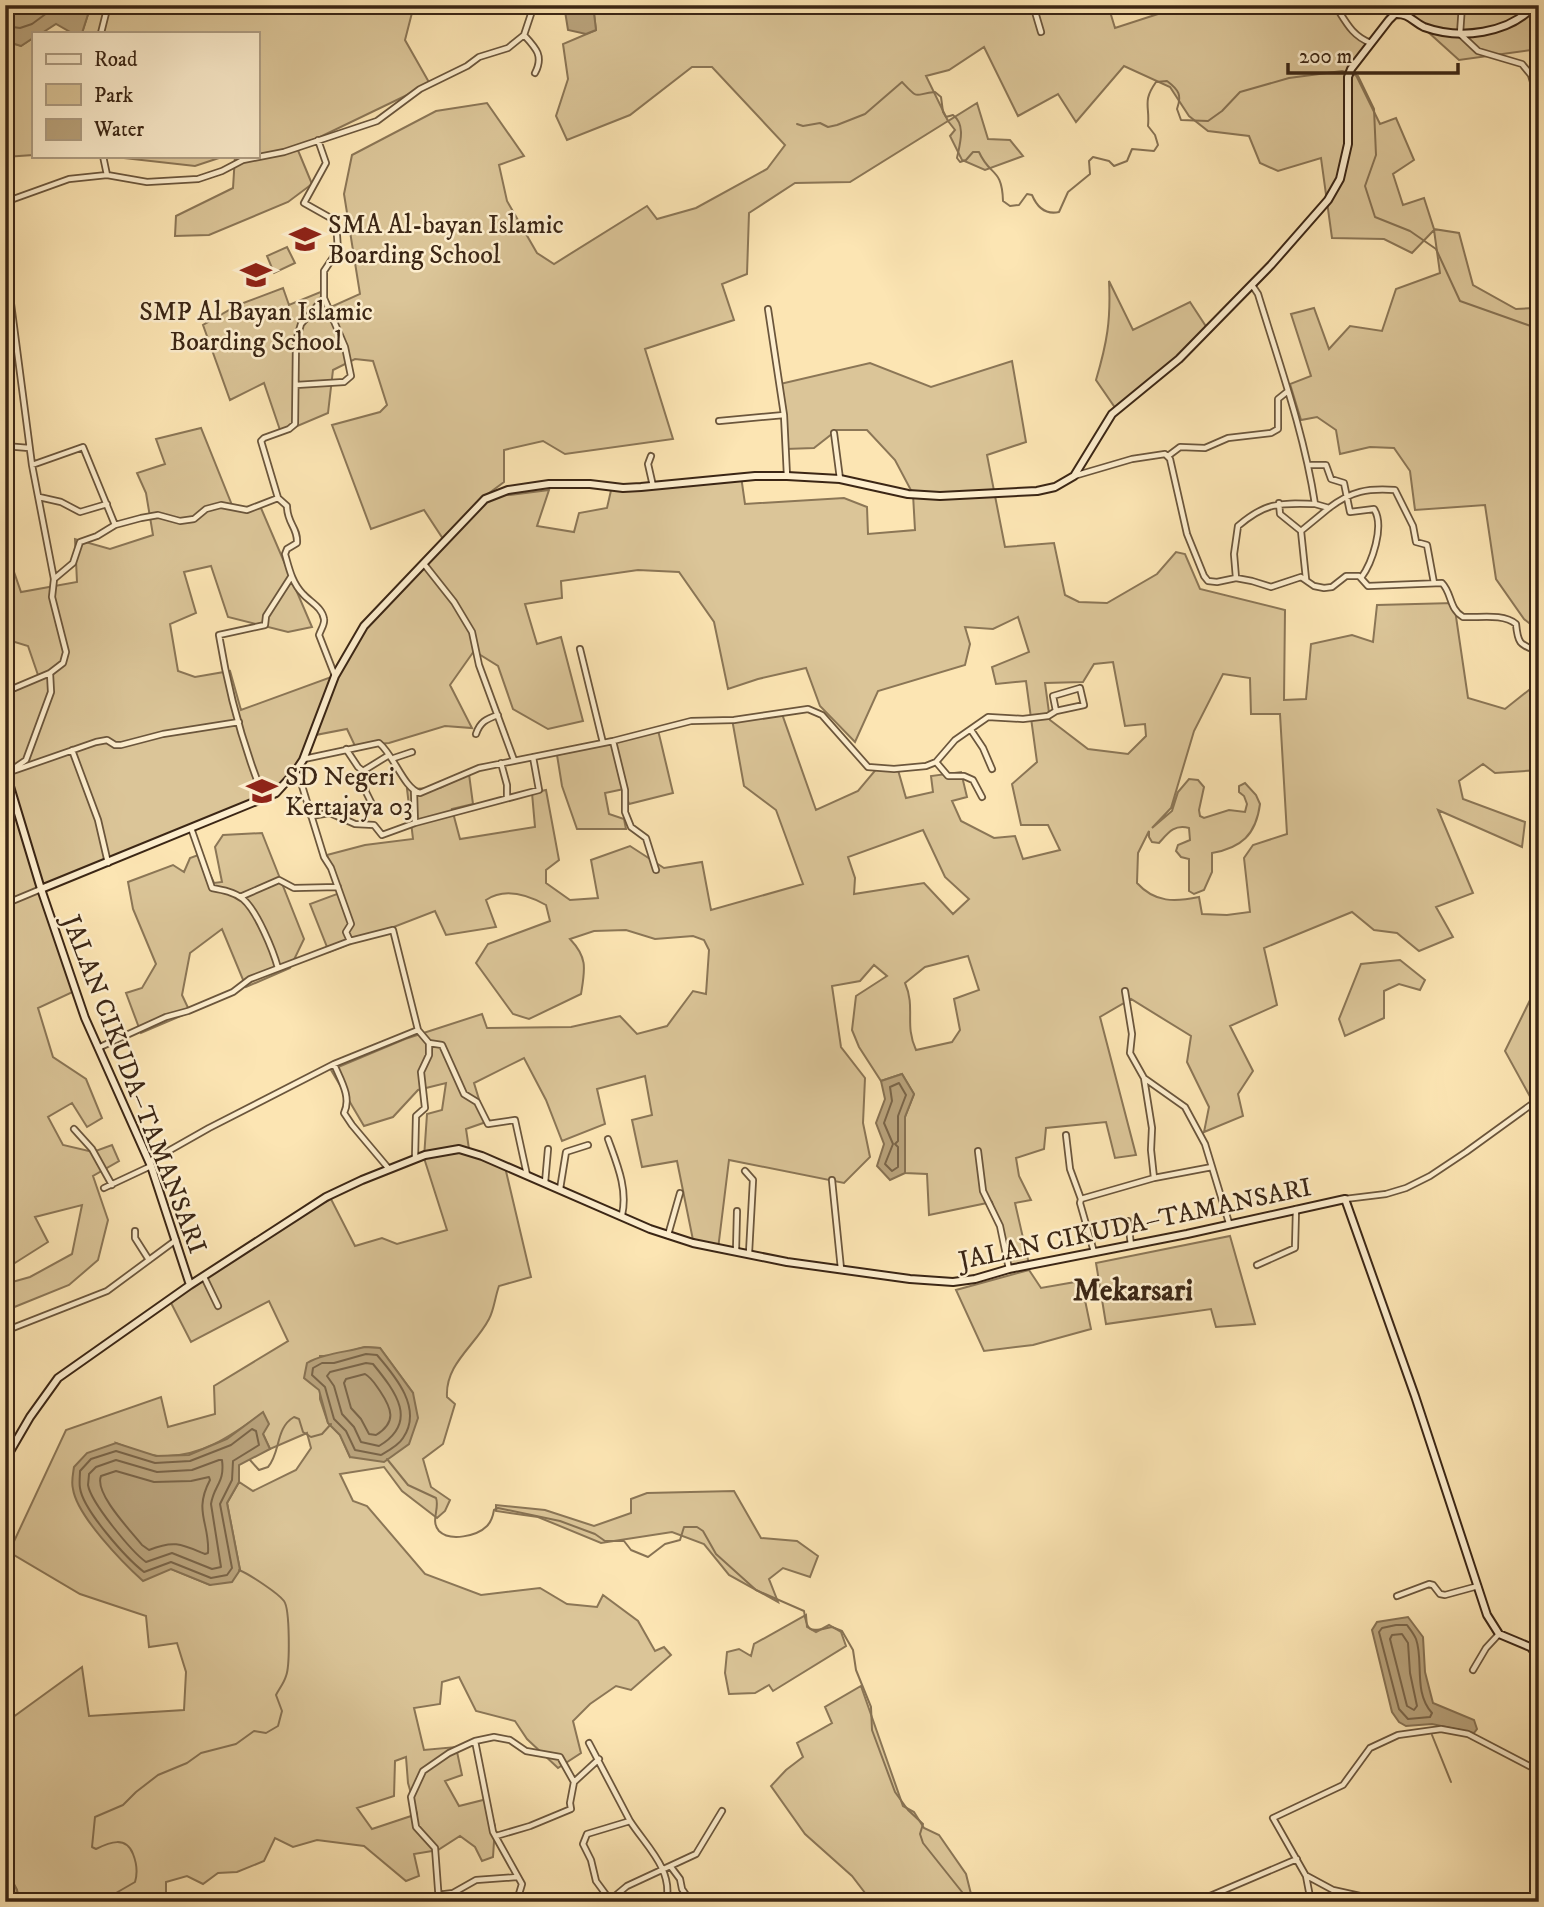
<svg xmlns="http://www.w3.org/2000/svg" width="1544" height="1907" viewBox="0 0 1544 1907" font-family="'IM FELL DW Pica',serif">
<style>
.green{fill:#dbc598;stroke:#8b7656;stroke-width:2;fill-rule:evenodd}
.water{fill:#baa47d;stroke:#877253;stroke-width:2}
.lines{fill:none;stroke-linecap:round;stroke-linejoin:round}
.shore{stroke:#7a6549;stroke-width:2}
.stream{stroke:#877253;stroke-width:2}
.street-casing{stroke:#6b563c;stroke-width:8}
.secondary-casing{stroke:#3b2615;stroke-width:10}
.street{stroke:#fdeece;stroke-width:4.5}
.secondary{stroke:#fdeece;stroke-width:6}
.labels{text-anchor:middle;stroke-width:5;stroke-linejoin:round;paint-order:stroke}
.poi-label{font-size:26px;fill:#3b2615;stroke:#fdeece;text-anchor:start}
.street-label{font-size:26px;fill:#3b2615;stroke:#fdeece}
.quarter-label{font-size:30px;font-weight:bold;fill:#3b2615;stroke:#fdeece}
</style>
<rect width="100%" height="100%" fill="#fce5b3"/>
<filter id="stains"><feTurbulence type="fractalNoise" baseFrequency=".00286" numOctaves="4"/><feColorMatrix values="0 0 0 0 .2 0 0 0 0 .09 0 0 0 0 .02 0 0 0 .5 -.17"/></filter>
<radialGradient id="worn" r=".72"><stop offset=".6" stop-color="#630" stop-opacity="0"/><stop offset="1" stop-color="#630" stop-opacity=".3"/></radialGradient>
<path class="green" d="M91,5H414L405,40L430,84L297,148L312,184L288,202L209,235L175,236L176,216L233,188L235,156H257V33H82Z
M593,5H1108L1115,28L1161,13L1177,5H1337L1356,35L1373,42L1353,69L1380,124L1396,118L1414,160L1393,174L1403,205L1424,198L1434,229L1459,233L1473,285L1516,309L1534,308L1539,314V631L1524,619L1496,579L1485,505L1415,510L1410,471L1394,448L1370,447L1340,454L1336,430L1317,417L1301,420L1290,384L1311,376L1291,314L1314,308L1329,349L1350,326L1382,331L1396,289L1440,273L1434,230L1412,253L1384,239L1332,238L1321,158L1278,171L1260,163L1249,136L1208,131L1189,116L1170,87L1124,66L1076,122L1058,94L1018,116L984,47L949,70L926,76L948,121L977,103L988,139L1010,140L1023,156L985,170L962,160L950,136L955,130L948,121L850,182L795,183L749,213L747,274L722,284L734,320L645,349L673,439L565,454L543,441L504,450V482L488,494L510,495L549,490L537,526L574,532L579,513L607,508L612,486L741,476L745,504L844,498L867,507L868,534L915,530L913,494L895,460L867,430H837L814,448L786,449L780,384L870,363L931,387L1012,361L1026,442L987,455L1005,547L1054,543L1065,595L1079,602L1107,603L1157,574L1176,552L1185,554L1200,589L1285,610L1284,700L1306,699L1311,644L1352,635L1373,642L1377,605L1454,603L1468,698L1505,709L1539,682V770L1495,773L1483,764L1459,781L1463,799L1525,822L1522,847L1438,810L1473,893L1436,907L1453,937L1419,951L1397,933L1374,930L1352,912L1264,948L1277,1005L1230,1026L1253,1071L1238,1094L1243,1116L1204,1132L1209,1107L1187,1062L1191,1036L1131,999L1100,1017L1136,1155L1115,1158L1106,1122L1046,1128L1044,1149L1016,1158L1019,1176L1031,1200L1015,1203L1029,1264L1008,1269L992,1202L929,1215L927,1174L905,1173V1117L914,1094L902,1074L881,1081L859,1047L852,1030L856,996L887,976L874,965L860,981L832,986L841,1047L865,1078L863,1123L870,1157L844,1183L729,1160L718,1249L694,1245L677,1161L642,1167L632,1120L652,1115L645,1076L597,1089L605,1124L562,1141L546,1100L524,1058L474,1083L486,1122L466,1129L469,1149L505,1167L531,1277L499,1286C495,1297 494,1310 489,1319C475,1346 445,1364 447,1397L455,1404L443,1444L423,1459L431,1487L450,1500L445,1511L437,1518L402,1491L384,1467L340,1474L353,1501L367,1506L425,1574L481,1595L540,1588L567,1604L597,1607L603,1595L638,1621L655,1651L664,1647L671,1655L631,1690L616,1686L590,1704L573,1721L581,1753L558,1768L527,1739L515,1721L476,1711L459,1677L442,1682L440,1704L414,1708L424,1750L456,1747L462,1775L445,1781L459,1806L487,1799L495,1826L493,1857L482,1861L475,1847L460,1836L438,1850L414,1854L419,1876L406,1881L364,1846L317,1840L293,1847L275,1838L264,1861L237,1872L218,1873L203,1884L187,1876L166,1882V1902H19L17,1890L5,1867V1723L82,1667L89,1716L184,1710L186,1672L177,1643L149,1647L146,1616L80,1594L9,1552L66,1430L161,1397L168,1427L215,1414L214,1386L288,1341L269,1301L191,1342L168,1297L292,1219L331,1199L355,1246L382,1238L397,1244L447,1230L424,1158L427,1114L442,1110L446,1083L418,1090L393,1117L364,1126L331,1070L405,1039L482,1014L487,1028L571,1027L620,1016L637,1034L667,1026L693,991L706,994L709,950L704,940L693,936L655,939L626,930L594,931L570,939C588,958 585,969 581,994L529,1019L513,1014L476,963L488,944L550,921L546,905C528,895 505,887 486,900L496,927L446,935L435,911L329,952L310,904L340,893L327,855L365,845L413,839L407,789L440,788L469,774L473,804L452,809L460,839L535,827L532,793L546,790L559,860L546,870V883L570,900L598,898L591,860L630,846L664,868L702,862L711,910L803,884L776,810L744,786L732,719H756L782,714L816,810L858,791L878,767L898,770L906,798L933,792L931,776L961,772L967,797L952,801L961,821L994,838L1015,836L1023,859L1060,850L1048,825H1021L1012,784L1037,762L1026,681L996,684L992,667L1029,652L1018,617L993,629L965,627L970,644L965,665L878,691L855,742L820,706L806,668L758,679L728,689L714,622L679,572L638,570L561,581L562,598L525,604L537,644L561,637L583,721L548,729L513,709L498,666L474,651L450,685L472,728L445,726L389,743L355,746L347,729L316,735L305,764L277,794L43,888L77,990L38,1008L53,1057L86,1079L102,1118L87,1127L72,1103L48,1117L63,1145L93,1152L112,1145L119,1161L93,1176L108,1220L98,1260L69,1285L12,1308L14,1324L5,1327V1284L30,1277L72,1254L82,1205L35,1217L48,1242L7,1268L5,1265V802L15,798L5,774V696L39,678L28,646L5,639V546L21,592L77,582L75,539L110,549L153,535L146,493L137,473L165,464L156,439L201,428L234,510L261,508L312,627L288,632L228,617L211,566L184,572L196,613L170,624L178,671L195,677L230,671L241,710L337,675L365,624L445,542L424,510L371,529L332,425L380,412L387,405L373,361L355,359L333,370L328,413L281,433L264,383L230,400L203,325L238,305L283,288L289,305L323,291L331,307L360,294L344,194L352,155L436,111L487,103L524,156L499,165L507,201L537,253L554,264L647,206L657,219L696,208L767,169L785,145L712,67H692L630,115L567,140L556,116L568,79L563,44L596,30ZM1113,662L1125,726L1145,724L1146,736L1128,754L1088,749L1050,720L1045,683L1083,682L1094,664ZM1223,674L1250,678L1251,714H1280L1287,834L1253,845L1244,858L1250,912L1227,915L1202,914L1199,897C1175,902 1155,903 1137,883L1138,853L1149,831V837L1152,842L1159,843C1168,833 1174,824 1189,828L1190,840L1178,845L1176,851L1181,857L1189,859V891L1194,894L1204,890L1212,872V853C1241,848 1256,835 1260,804L1256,795L1245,783L1239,786V792L1244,796L1247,804L1245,812L1229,810L1204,818L1200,816L1199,810L1204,787L1198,780L1189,779L1178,792L1172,811L1152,828L1171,808L1194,731ZM923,830L945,877L969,899L953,914L924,883L854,894L855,878L848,857ZM968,956L979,990L954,999L960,1030L952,1042L916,1050C904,1024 916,1008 905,983L925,967ZM365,1347L380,1348L413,1393L350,1457L340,1435L328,1423L320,1399V1356H332ZM263,1413V1434L270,1449L307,1433L311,1448L296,1470L253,1491L239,1482L227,1503L240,1570L210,1585L171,1569L116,1443C129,1448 144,1455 158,1456C199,1459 231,1436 263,1413ZM406,1757L408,1783L417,1814L372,1829L357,1808L394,1796L395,1761Z
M1401,5H1539V49L1459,60L1407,13Z
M33,38V155L5,157V41L21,46Z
M106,156H225L195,166Z
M287,247L295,263L274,273L267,256Z
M1109,281L1133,330L1190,302L1207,328L1165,373L1116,409L1096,380C1107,343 1111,320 1109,281Z
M658,730L673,793L629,804L624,789L605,793L609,814L624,819L626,829H577L562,786L557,755Z
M262,833L304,939L290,968L246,987L222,929L190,953L182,995L190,1012L141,1033L126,993L142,988L156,964L133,909L128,882L173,865L184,872L190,858L201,854L214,883L222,882L215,847L223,835Z
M1400,960L1425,980L1420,990L1399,984L1384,991V1018L1345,1036L1339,1019L1361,964Z
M1536,988L1539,995V1097L1533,1102L1505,1051Z
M1230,1236L1255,1324L1216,1327L1211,1309L1106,1324L1096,1263Z
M1029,1270L1041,1288L1081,1281L1091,1329L1033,1345L984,1351L956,1290Z
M734,1491L761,1538L797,1541L818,1556L810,1577L783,1568L769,1579L778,1602L729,1575L704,1544L672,1532L601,1543L538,1517L496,1511V1505L545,1510L594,1526L631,1513V1499L647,1493Z
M806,1615L807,1627L816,1632L829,1625L841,1632L846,1646L773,1691L769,1685L755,1693L729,1694L725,1673L727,1652L739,1649L751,1656L754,1644Z
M861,1686L903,1806L914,1812L924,1828L939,1835L966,1874L973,1902H872L852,1876L805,1834L771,1786L786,1770L803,1757L797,1743L832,1723L825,1707Z"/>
<path class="water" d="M5,5H91L82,33H72L56,24L42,33H33V38L21,46L5,41Z
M564,5H593L596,30L586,34L568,30Z
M902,1074L914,1094L905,1117V1173L890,1180L877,1166L884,1144L876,1123L885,1099L881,1081Z
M365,1347L380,1348L413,1393L418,1418L409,1444L384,1462L350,1457L340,1435L328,1423L319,1390L304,1378L307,1363C322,1354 346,1352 365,1347Z
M263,1412L269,1424L263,1434L270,1449L239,1465V1482L227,1503L240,1570L232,1582L210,1585L171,1569L143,1581C123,1563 77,1516 73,1489C71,1482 73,1474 74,1467L87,1453L116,1443L156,1456L189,1455L227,1439Z
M1408,1617L1423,1637L1425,1672L1433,1703L1474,1720L1477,1729L1474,1733L1432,1724L1406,1726L1399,1722L1392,1712L1372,1630L1377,1622Z
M5,1867L17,1890L19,1902H5Z"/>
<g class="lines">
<path class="shore" d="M5,26L20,28L32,24L51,10L70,12L73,5
M899,1083L906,1095L898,1116V1141L895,1144L898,1147V1167L892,1171L885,1164L893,1144L884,1123L892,1101L890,1087Z
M366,1354L377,1355C396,1377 423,1409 403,1438C399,1445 388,1451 381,1455L355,1450L346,1431L334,1419L325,1387L312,1375L313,1368L322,1363H334Z
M366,1363L373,1364C396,1392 419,1422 379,1446L361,1442L354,1427L342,1414L334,1386L327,1376L330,1372Z
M365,1374C372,1378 375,1384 380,1391C392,1409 397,1422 376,1435L369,1434L361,1419L351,1408L344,1383L346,1379Z
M252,1429L256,1431L259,1445L233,1461L232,1480L220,1504L232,1568L227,1575L211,1578L171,1562L144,1572C126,1558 83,1510 80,1488C79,1483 80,1476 80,1471L91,1459L116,1451L155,1463L190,1461L231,1445Z
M116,1460L157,1472L192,1470L219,1460H222C225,1483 214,1485 211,1504L221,1567L212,1569L172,1553L146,1562C132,1552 91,1503 88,1485C88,1485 89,1475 89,1474L96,1467Z
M116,1471L154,1482L191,1481L209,1477L210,1480C193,1512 210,1523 208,1553L205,1554C181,1544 174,1540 149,1550L142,1545C130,1530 94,1493 101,1476Z
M1396,1625H1407C1410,1629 1414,1634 1416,1639C1424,1661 1413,1692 1432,1713L1430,1717L1408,1719L1399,1709L1379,1632L1382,1628Z
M1402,1634L1408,1643L1410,1673L1417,1706L1414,1710L1407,1706L1390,1639L1392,1635Z"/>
<path class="stream" d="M1352,74L1358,76L1374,109L1376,155L1365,186L1375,217L1410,231L1436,249L1460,301L1539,329
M797,124L803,126L820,123L828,127L837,125L865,114L902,82C920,101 913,94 935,92L941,97L943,112L946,117L953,115C966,125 960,143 957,158L960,162L966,160L973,152H979C990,177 1002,167 1003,201L1010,206L1019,205L1027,194L1032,195C1037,207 1045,215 1059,212L1068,192L1090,174L1089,161L1093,157L1109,161L1114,166L1127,161L1132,149L1154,151L1158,145L1155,135L1148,126C1150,105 1142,102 1156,82L1167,81C1179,90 1182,95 1177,109L1181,120L1208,121L1222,111L1240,92L1289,78L1342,71L1346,72
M387,1459L408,1485L436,1498C440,1508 430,1521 439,1531C450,1542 477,1536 487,1526C491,1522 493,1516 494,1510L498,1508L560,1521L595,1534L605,1541H624L631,1550L648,1557L665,1544L680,1540L684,1527H697L703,1531L716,1554L756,1590L804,1611C807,1635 812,1631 832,1627L842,1631L853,1650L856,1670L871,1707L872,1730L895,1792L908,1810L923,1824L920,1834L923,1843L970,1902
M250,1460L259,1470L268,1467C281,1452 275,1428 294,1417L299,1419L303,1432L311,1437L322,1434L331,1424
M1432,1735L1451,1782
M106,1902L116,1893L135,1882C138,1872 137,1864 133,1854C126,1836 110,1842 96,1849L92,1847L95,1817L123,1805L136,1792L158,1775L187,1763L201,1753L236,1744L254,1731L266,1733L278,1726L282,1711L276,1695C279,1689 284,1683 286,1676C290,1666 290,1609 284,1601C278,1593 249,1574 239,1570"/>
<g class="street-casing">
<path id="street" d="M534,5L524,35C536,48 544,56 535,73
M1033,5L1041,32
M1335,5C1346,22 1352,36 1371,43
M1462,5L1460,34L1478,51L1522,64L1531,75L1539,102
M101,33L108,5
M318,140L326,163L304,203L336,221L338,250L324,271V298L301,324L296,341L295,424L289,429L264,438L261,441L278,498L287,506C287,524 298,527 297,543L287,549L285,554C289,568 292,583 303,594C310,602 322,607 324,619C325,624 321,629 319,635L335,676
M103,156L107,175
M5,202L69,179L107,175L147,182L198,179L222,171L243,160L284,152L377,121L420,89L467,66L479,57L508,48L524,35
M5,280L10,296L32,465L54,579L52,597L66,652L63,663L50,673L5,692
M768,309L784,415L787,476
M296,385L344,382L351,376L345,347L324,298
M719,421L784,415
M834,433L840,479
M5,446L29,448
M651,456L648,464L653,486
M1168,456L1180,447L1205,448L1228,438L1271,433L1278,429V399L1288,391
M32,465L83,447L115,525
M1309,465H1326L1331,479L1344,483L1350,512L1374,509C1385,526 1372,563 1361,578
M1074,476L1132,459L1165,454L1170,459L1187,534L1204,576L1208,581L1217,582L1236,578L1252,581L1271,587L1301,577L1314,586L1324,588L1332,587L1346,576H1359L1368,586L1442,583C1452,593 1449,609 1463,617C1479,618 1503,613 1516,624C1518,645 1520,644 1539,652
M39,497L61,502L80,512L107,504
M1279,503L1280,514L1301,531L1306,579
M1315,504L1329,508C1351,491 1368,488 1395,490L1413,526L1416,542L1427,545L1434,583
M1301,531L1329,508
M424,564L454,602L472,632L479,665L514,760
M1236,578L1234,554L1238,526C1266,502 1279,503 1315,504C1304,432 1279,363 1258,294L1252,285
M54,579L73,563L80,542L97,536L115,525L141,518L158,515L180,521L194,519L206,509L221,505L247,510L278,498
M580,649L603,743
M971,730L983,748L992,769
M476,734C480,722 486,719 498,715
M613,741L625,790V812L631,827L646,838L656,870
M346,749L358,767L363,771L366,792L371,802
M72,750L98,820L108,863
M394,758L412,752
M304,759L379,743C394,755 404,789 420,793L479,768L613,741L691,721L734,720L808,709L822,715L868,767L894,769L926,766L936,762L955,740L988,717L1023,719L1048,716L1056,711L1084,705L1080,688L1053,696L1056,711
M936,762L948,776H964L973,780L982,797
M501,763L507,785V798
M13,769L26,760L51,692L50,673
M363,771L389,755
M295,772L299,776L324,857L331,868L351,924L346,932L350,941
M7,773L96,742L107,740L115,745H121L163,734L239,722
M264,798C243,746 228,690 219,635L265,625L266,616L291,577
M311,816L330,813L355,824L374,825L382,835L415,823L414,791
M415,823L539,790L533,757
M191,828L212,888C223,890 234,892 243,899C257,911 273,950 278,968
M240,897L279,880L294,888L338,887
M5,904L41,889
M1125,991L1132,1034L1130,1053L1144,1078L1185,1107L1205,1144L1229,1223
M98,1048L166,1017L188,1011L233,992L250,979L350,941L393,930L418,1030L429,1043L442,1045L464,1094L477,1102L488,1124L515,1120L527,1175
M334,1064C340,1079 352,1097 344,1113L352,1125L389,1169
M74,1129L92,1149L112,1185
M1066,1135L1070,1169L1081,1199
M608,1139C617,1164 628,1189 622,1215
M978,1151L983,1191L1000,1226L1009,1269
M415,1158L416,1116L425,1108L421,1072L429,1055V1043
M149,1162L209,1128L334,1064L418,1030
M745,1171L753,1180L749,1253
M1154,1178L1212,1167
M832,1180L841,1269
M545,1183L548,1149
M104,1188L151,1166
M560,1189L566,1152L588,1145
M1345,1199L1386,1194L1406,1188L1430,1176L1466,1152L1539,1099
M1128,1221L1131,1245
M135,1231V1238L149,1260
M668,1235L680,1193
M736,1251L737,1211
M1094,1252L1080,1203L1081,1199L1154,1178L1151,1150L1152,1128L1144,1078
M1257,1265L1295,1248L1296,1209
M204,1277L218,1306
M5,1331L107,1291L176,1240
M1397,1596L1429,1584L1433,1585L1440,1594L1445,1595L1478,1586
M1473,1670L1486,1648L1499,1634
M475,1741L493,1832L522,1884L519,1894L521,1902
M589,1743L630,1821
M574,1782L599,1759
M671,1867L680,1879L682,1889L691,1902
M1307,1876L1333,1890L1387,1902
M610,1900L596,1881L591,1860L583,1844L587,1834L630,1821C646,1846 674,1870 666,1902
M609,1901L627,1886L696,1854L722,1811
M419,1902L420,1897L453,1893L476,1880L517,1877
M439,1902L435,1848L416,1827L411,1797L423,1771L449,1753L475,1741L494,1737L510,1740L526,1751L560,1757L574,1782L570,1803L571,1809L530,1826L496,1836
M1201,1902L1203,1899L1297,1859
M1311,1902L1306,1876L1273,1818L1343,1785L1370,1748L1398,1735L1441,1729L1468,1734L1539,1771"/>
</g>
<g class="secondary-casing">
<path id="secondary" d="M5,770L41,889L85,1018L151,1166L190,1285L326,1197L362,1180L425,1155L459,1149L482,1156L650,1229L693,1243L787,1262L910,1279L953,1282L975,1279L1009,1269L1187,1234L1345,1199L1415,1396L1487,1615L1499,1634L1530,1647L1539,1656
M41,889L276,793L295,772L303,760L335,676L364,626L485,499L508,490L549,484H590L623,488L641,487L755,476H787L840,479L908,494L940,496L1037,491L1055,487L1074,476L1112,414L1179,359L1271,265L1328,200L1340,179L1348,144V77L1351,69L1389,20L1395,14C1409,13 1413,22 1424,27C1460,40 1509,34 1535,5
M5,1460L30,1417L58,1378L190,1285"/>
</g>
<use href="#street" class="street"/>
<use href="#secondary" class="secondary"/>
</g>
<defs>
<g id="school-bare" transform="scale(2.415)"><path d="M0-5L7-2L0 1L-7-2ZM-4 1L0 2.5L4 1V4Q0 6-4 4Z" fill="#8f2418" stroke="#fdeece" stroke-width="2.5" paint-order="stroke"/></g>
</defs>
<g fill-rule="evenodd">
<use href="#school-bare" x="305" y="239"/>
<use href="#school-bare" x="256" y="275"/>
<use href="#school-bare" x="262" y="791"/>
</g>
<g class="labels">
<g class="poi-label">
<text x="328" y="233">SMA Al-bayan Islamic<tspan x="328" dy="30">Boarding School</tspan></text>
<text x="256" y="320" text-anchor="middle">SMP Al Bayan Islamic<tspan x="256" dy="30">Boarding School</tspan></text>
<text x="285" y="785">SD Negeri<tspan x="285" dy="30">Kertajaya 03</tspan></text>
</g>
<g class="street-label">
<text transform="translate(135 1084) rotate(69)" y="9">JALAN CIKUDA–TAMANSARI</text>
<text transform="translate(1135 1223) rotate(-12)" y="9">JALAN CIKUDA–TAMANSARI</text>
</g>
<g class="quarter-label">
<text x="1133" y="1300">Mekarsari</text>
</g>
</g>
<rect width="1544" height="1907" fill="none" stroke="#fce5b3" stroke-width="28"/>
<rect x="7" y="7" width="1530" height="1893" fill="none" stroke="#3b2615" stroke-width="3.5"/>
<rect x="14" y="14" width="1516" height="1879" fill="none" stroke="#3b2615" stroke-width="2"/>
<rect x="32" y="32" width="228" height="126" fill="#fdeece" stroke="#af9e84" stroke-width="2"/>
<rect x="46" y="54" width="35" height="10" fill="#fdeece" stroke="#af9e84" stroke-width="2"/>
<text x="94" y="66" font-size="21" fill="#3b2615">Road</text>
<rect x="46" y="84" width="35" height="21" fill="#dbc598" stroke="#af9e84" stroke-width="2"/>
<text x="94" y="102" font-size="21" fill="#3b2615">Park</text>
<rect x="46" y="119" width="35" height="21" fill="#baa47d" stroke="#af9e84" stroke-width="2"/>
<text x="94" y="136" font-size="21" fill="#3b2615">Water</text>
<path d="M1288 63v10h170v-10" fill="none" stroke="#3b2615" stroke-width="3.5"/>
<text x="1299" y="63" font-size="21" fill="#3b2615" stroke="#fdeece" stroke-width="5" paint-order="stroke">200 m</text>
<rect width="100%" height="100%" filter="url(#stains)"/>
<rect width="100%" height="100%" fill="url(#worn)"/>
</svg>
